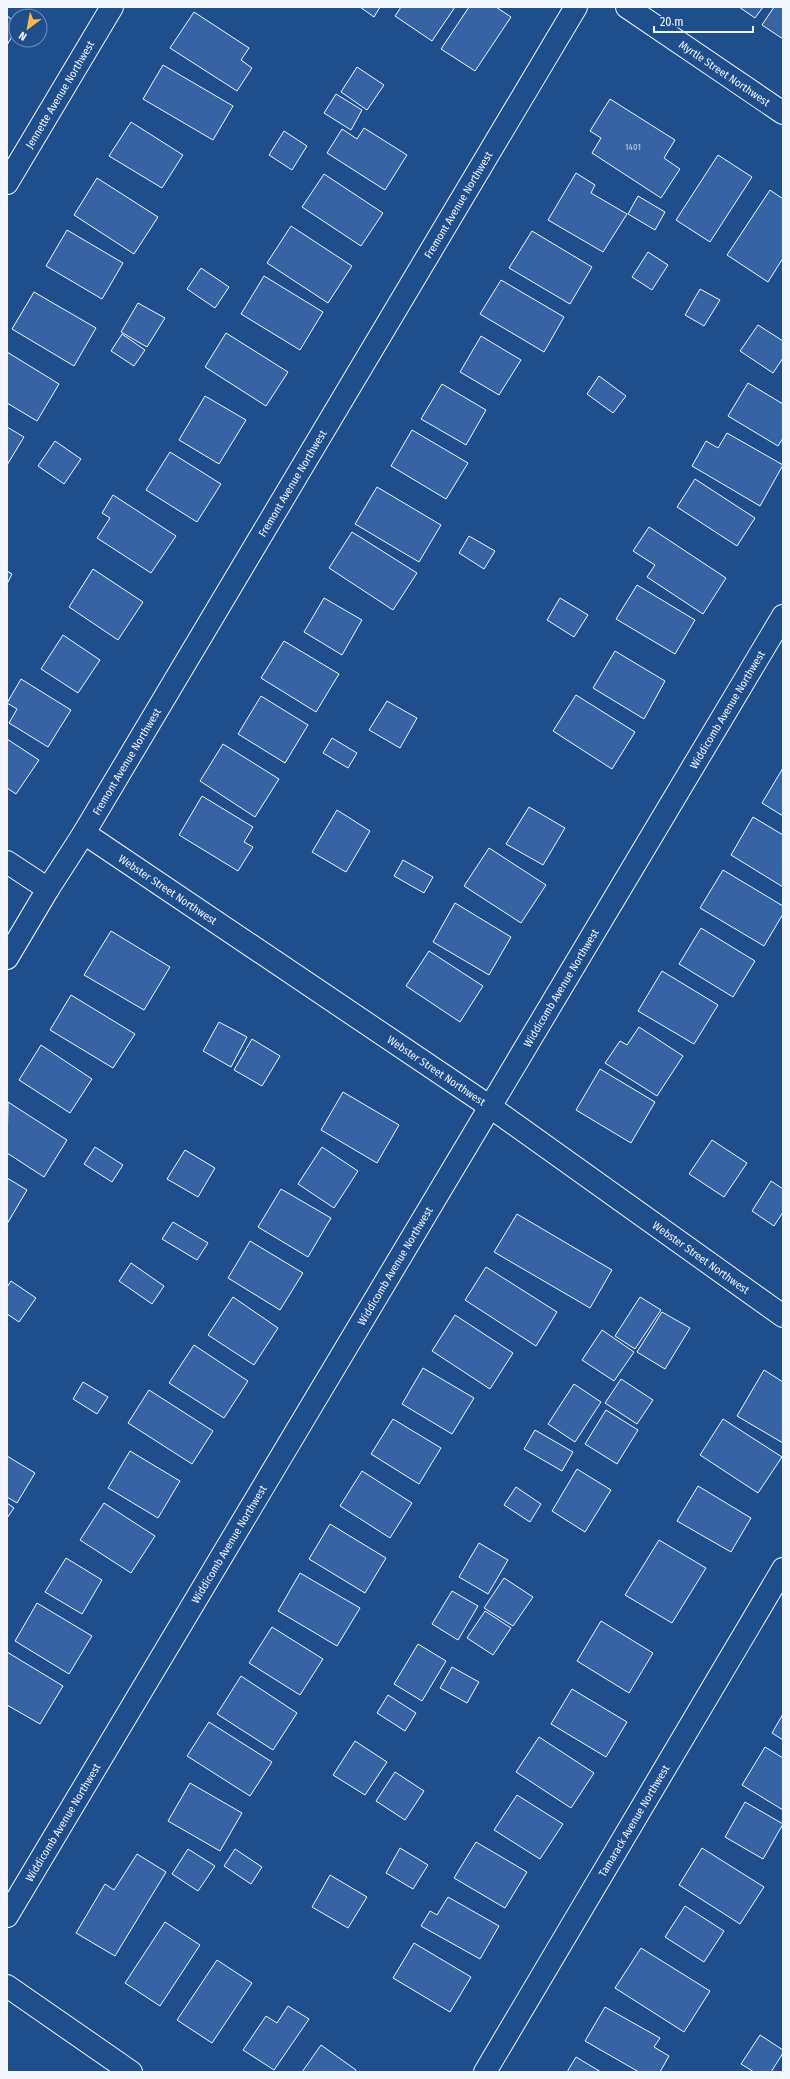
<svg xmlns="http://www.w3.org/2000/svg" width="790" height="2079" viewBox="0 0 790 2079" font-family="'Fira Sans Condensed',sans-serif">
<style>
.building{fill:#3563a3;stroke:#f2f6ff}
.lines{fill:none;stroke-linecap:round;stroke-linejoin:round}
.minor-casing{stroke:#f2f6ff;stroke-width:24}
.minor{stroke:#1f4e8c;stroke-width:22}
.labels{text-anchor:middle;stroke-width:3;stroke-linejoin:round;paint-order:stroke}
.number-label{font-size:9px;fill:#c3d1e8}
.street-label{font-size:11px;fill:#f2f6ff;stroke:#1f4e8c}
</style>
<rect width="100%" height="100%" fill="#1f4e8c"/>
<path class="building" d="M360,7H380L374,17Z
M401,7H455L432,41L395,16Z
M469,7H496L511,17L475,71L441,49Z
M739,7H763L755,18Z
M774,7H783V39L762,25Z
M194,12L249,48L241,60L252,68L237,91L170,48Z
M7,16L16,22V30L7,45Z
M163,65L233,106L213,140L143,99Z
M357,67L384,85L367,110L341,92Z
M336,94L362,110L351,130L324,113Z
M610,99L675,140L664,158L680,169L661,198L592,153L601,138L590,131Z
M131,122L183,155L162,188L109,156Z
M364,128L407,155L385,190L327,153L342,129L357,139Z
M284,131L307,146L292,170L269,155Z
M718,155L752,177L710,242L676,220Z
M576,173L595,185L591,193L627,214L603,252L548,220Z
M324,174L383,213L361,246L302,207Z
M97,178L158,217L134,254L74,215Z
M770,190L783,199V258L768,282L727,255Z
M638,196L665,212L655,230L628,214Z
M291,226L352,266L328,303L267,263Z
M67,230L123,263L102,299L46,266Z
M532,231L592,267L570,304L509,268Z
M648,252L668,265L652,290L632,277Z
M201,268L229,287L215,308L187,289Z
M264,276L323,312L300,350L241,314Z
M501,280L564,317L544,352L480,314Z
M700,289L720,300L704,326L685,315Z
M34,292L96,328L74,366L12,329Z
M138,303L165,318L147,347L121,332Z
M758,325L783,341V358L773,373L740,351Z
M226,333L288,372L266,406L205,367Z
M122,334L145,350L134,366L111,351Z
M481,336L521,360L499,395L460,372Z
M7,352L59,384L37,421L7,403Z
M599,376L626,396L613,413L587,394Z
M748,383L783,404V438L778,446L728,416Z
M442,384L486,410L466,445L421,419Z
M205,396L246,420L219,464L179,440Z
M7,427L24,437L7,465Z
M412,430L468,463L446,499L391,466Z
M727,433L783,465L760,506L692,466L706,441L718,448Z
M55,441L81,459L64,484L38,466Z
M170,452L221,484L197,522L146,490Z
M695,479L755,518L737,546L677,507Z
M377,487L441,525L419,562L355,524Z
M113,495L176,536L151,573L97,538L110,518L102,513Z
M649,527L726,578L703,614L647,577L655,565L633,551Z
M352,532L417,573L393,610L329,568Z
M469,536L495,551L484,569L459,553Z
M93,569L143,602L118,640L69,607Z
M7,571L12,574L7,584Z
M637,585L695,620L675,654L616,619Z
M324,598L362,620L342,655L304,632Z
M560,598L588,615L574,637L547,620Z
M63,635L100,660L78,693L41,669Z
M284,641L339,674L316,712L261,678Z
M615,651L665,681L644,719L593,688Z
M21,679L71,710L48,747L9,723L17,709L7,703Z
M576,695L635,732L612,769L553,731Z
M261,696L308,725L285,763L238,734Z
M387,701L417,718L400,748L369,730Z
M332,738L357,753L348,768L323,753Z
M7,739L39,760L16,794L7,788Z
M223,744L279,779L255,817L200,781Z
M783,768V816L762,803Z
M202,796L253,827L244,842L253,847L238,871L179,835Z
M529,807L565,828L543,865L506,844Z
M337,810L370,831L346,872L312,852Z
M753,817L783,835V887L731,855Z
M489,848L546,885L521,923L464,886Z
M403,860L433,877L424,893L394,876Z
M723,870L783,906V914L764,946L700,908Z
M455,903L511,937L489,975L433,942Z
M701,928L755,961L733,997L679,964Z
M111,931L170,967L144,1010L84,975Z
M429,951L483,986L460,1022L406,986Z
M662,971L718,1005L694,1044L638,1011Z
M71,995L135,1034L113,1068L50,1030Z
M219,1022L247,1037L231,1067L203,1051Z
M639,1027L683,1056L657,1096L605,1063L620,1041L627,1045Z
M252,1039L280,1056L262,1086L234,1070Z
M41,1045L92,1079L70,1113L19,1080Z
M600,1069L655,1102L631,1143L576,1110Z
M343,1092L399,1125L377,1163L321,1130Z
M8,1102L67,1140L44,1177L7,1153Z
M712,1140L747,1163L724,1197L689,1174Z
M95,1147L123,1165L112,1182L84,1164Z
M322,1147L358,1171L334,1208L298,1184Z
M185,1150L215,1168L198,1197L167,1179Z
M7,1178L27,1190L7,1224Z
M771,1181L783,1189V1212L774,1226L752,1211Z
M281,1189L331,1218L308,1257L258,1227Z
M517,1214L612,1270L590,1308L494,1252Z
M173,1222L208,1243L197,1260L162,1239Z
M250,1241L303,1273L280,1310L228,1278Z
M131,1263L164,1286L152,1304L119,1281Z
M486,1267L557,1312L536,1346L465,1300Z
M11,1281L36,1298L19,1322L7,1314V1287Z
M233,1297L278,1328L254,1365L208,1335Z
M640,1297L661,1310L635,1349L615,1336Z
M662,1312L690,1328L665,1369L637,1352Z
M455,1315L513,1353L490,1389L432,1351Z
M602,1330L634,1352L614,1381L582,1360Z
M194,1345L248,1381L224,1418L169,1383Z
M423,1368L474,1398L452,1434L402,1404Z
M764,1370L783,1382V1443L737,1416Z
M621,1379L653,1400L637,1424L605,1403Z
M83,1382L108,1397L97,1414L73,1399Z
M574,1384L601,1402L575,1442L548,1424Z
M149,1390L213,1431L192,1464L128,1423Z
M606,1410L638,1430L617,1464L585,1444Z
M393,1419L441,1448L419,1484L371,1454Z
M723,1419L782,1457L758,1493L700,1455Z
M535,1430L573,1452L562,1471L524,1449Z
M130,1451L180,1481L158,1518L108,1488Z
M7,1456L35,1473L17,1503L7,1497Z
M577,1469L611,1490L585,1532L552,1511Z
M362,1471L412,1503L390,1538L340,1506Z
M698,1486L751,1518L731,1552L677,1521Z
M516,1487L541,1504L530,1522L504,1505Z
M7,1503L14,1508L7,1518Z
M104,1503L155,1536L131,1573L80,1540Z
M330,1524L386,1558L365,1593L309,1559Z
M659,1540L706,1568L672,1623L625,1595Z
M479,1543L508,1560L488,1594L459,1577Z
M66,1558L102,1580L82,1614L45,1592Z
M300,1573L360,1608L337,1646L278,1611Z
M504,1578L533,1597L513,1626L484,1608Z
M452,1591L478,1606L458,1640L432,1624Z
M37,1603L92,1636L69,1674L15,1641Z
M485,1611L511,1628L493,1655L467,1638Z
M601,1621L653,1653L629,1693L577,1661Z
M272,1627L323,1659L300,1695L249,1663Z
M418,1644L446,1661L422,1701L394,1684Z
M7,1652L63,1686L40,1724L7,1705Z
M452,1667L479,1682L467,1703L440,1688Z
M241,1676L297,1713L273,1750L217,1714Z
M572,1689L627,1722L606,1757L551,1724Z
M388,1695L416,1713L405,1731L377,1713Z
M783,1714V1740L772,1733Z
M209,1722L272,1762L250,1796L187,1756Z
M539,1737L594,1773L571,1808L516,1772Z
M355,1741L387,1762L365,1795L333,1775Z
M765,1747L783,1758V1810L742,1785Z
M395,1772L424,1791L405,1820L376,1801Z
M190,1783L242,1813L220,1851L168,1821Z
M517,1795L563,1824L540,1859L494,1830Z
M745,1802L783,1824L763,1859L725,1837Z
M476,1842L527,1872L505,1908L454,1878Z
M400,1848L428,1865L413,1889L386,1873Z
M702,1848L764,1887L740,1924L679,1885Z
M188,1849L215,1866L198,1891L172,1874Z
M235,1849L262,1867L251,1884L224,1866Z
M137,1854L166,1872L115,1956L76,1933L105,1884L114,1890Z
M330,1875L367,1897L348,1928L312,1907Z
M448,1897L499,1926L480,1959L421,1926L430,1911L437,1915Z
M685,1906L724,1931L704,1962L665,1937Z
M165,1922L200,1945L160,2006L125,1983Z
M414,1943L471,1977L450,2012L393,1978Z
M641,1948L710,1991L684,2032L615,1988Z
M217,1960L252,1983L212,2043L177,2020Z
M288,2006L309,2019L274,2070L243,2050L266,2016L277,2023Z
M605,2007L660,2038L654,2047L669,2056L660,2072H639L585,2041Z
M760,2035L783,2050V2053L771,2072H754L741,2064Z
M321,2045L356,2070L355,2072H302Z
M576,2057L601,2072H567Z"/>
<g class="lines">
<g class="minor-casing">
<g id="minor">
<path id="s1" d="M627,7L783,113"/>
<path id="s2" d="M7,183L112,7"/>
<path id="s3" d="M84,833L489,1106L783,1316"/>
<path d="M7,862L48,889"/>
<path id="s4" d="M7,958L48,889L84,833L576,7"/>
<path id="s5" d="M7,1916L783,616"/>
<path d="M7,1986L131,2072"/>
<path id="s6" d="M485,2072L783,1569"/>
</g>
</g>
<use href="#minor" class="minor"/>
</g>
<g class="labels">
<g class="number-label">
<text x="633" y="150">1401</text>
</g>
<g class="street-label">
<text dy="4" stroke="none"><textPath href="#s1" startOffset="118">Myrtle Street Northwest</textPath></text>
<text dy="4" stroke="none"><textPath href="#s2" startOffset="103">Jennette Avenue Northwest</textPath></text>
<text dy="4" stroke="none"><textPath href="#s4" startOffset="878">Fremont Avenue Northwest</textPath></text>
<text dy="4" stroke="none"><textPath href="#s4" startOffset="554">Fremont Avenue Northwest</textPath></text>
<text dy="4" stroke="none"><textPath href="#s5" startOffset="1405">Widdicomb Avenue Northwest</textPath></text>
<text dy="4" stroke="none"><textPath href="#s4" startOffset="230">Fremont Avenue Northwest</textPath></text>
<text dy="4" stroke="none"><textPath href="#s3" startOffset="101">Webster Street Northwest</textPath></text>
<text dy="4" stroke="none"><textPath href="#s5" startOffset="1081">Widdicomb Avenue Northwest</textPath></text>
<text dy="4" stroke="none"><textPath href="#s3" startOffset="425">Webster Street Northwest</textPath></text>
<text dy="4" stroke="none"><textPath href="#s3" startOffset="749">Webster Street Northwest</textPath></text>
<text dy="4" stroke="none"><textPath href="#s5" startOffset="757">Widdicomb Avenue Northwest</textPath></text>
<text dy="4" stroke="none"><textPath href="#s5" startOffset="433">Widdicomb Avenue Northwest</textPath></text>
<text dy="4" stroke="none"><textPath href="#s6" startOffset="292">Tamarack Avenue Northwest</textPath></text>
<text dy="4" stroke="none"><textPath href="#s5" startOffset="109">Widdicomb Avenue Northwest</textPath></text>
</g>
</g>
<rect width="790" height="2079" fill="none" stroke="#f2f6ff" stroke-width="16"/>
<g transform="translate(28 28) rotate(212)"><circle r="19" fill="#1f4e8c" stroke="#7391ba"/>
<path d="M0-3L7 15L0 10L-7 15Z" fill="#ffb74d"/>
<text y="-6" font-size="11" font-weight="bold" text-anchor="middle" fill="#f2f6ff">N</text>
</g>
<path d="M654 26v6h99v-6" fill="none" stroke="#f2f6ff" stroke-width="2"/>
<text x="660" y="26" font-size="12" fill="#f2f6ff" stroke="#1f4e8c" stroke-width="3" paint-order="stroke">20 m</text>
</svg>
